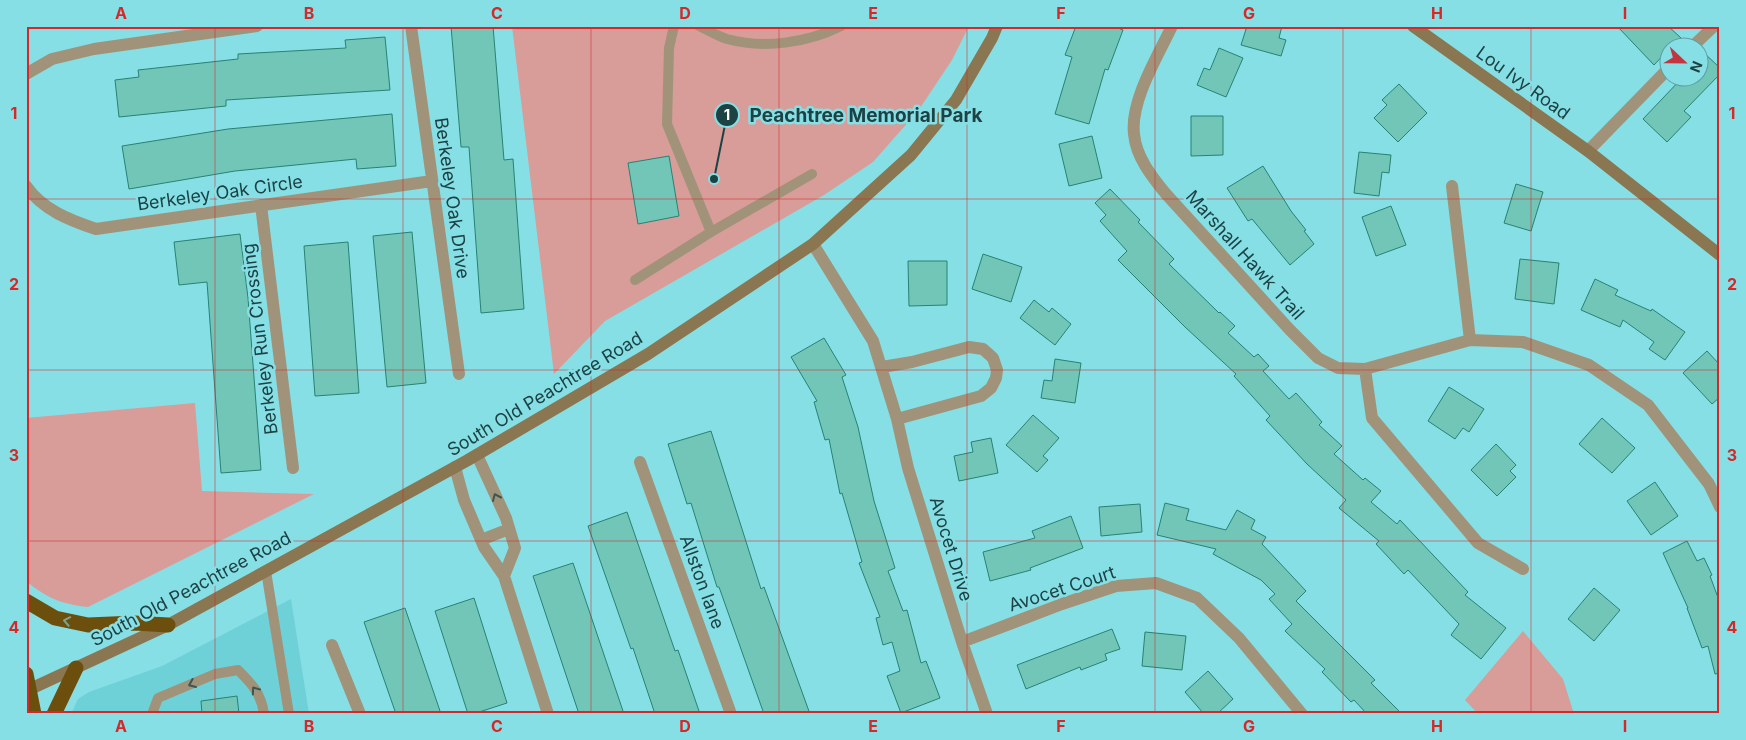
<svg xmlns="http://www.w3.org/2000/svg" width="1746" height="740" viewBox="0 0 1746 740" font-family="Inter,sans-serif">
<style>
.built{fill:#6ed1d8}
.green{fill:#d89c99}
.building{fill:#71c6b8;stroke:#278275}
.lines{fill:none;stroke-linecap:round;stroke-linejoin:round}
.lane{stroke:#a1937a;stroke-width:10}
.street{stroke:#a1937a;stroke-width:12}
.secondary{stroke:#8a7651;stroke-width:12}
.highway{stroke:#6c4e0d;stroke-width:15}
.oneway{stroke:#3d5652}
.oneway2{stroke:#7ca58f}
.grid{fill:none;stroke:#d62828;stroke-width:1;stroke-opacity:0.55}
.labels{text-anchor:middle;stroke-width:5;stroke-linejoin:round;paint-order:stroke}
.street-label{font-size:18px;fill:#1c4244;stroke:#86dfe5}
.leader{fill:none;stroke:#1c4244;stroke-width:2}
.callout-dot{fill:#1c4244;stroke:#86dfe5;stroke-width:2}
.mark-label{font-size:15px;text-anchor:middle;font-weight:bold;fill:#fff}
.callout-label{font-size:19px;text-anchor:middle;font-weight:bold;fill:#1c4244;stroke:#86dfe5;stroke-width:5;stroke-linejoin:round;paint-order:stroke}
.neatline{fill:none;stroke:#d62828;stroke-width:2}
.grid-label{font-size:16px;text-anchor:middle;font-weight:bold;fill:#d62828}
</style>
<rect width="100%" height="100%" fill="#86dfe5"/>
<path class="built" d="M291,599L309,714H71L78,699L89,692L162,666Z"/>
<path class="green" d="M512,26H969L952,60L918,111L873,162L824,195L605,321L554,374Z
M195,403L202,491L314,494L88,607C61,604 47,598 26,581V418Z
M1523,631L1563,679L1574,714H1478L1465,700Z"/>
<path class="building" d="M451,26H493L504,160L513,159L524,309L481,313L469,147H461Z
M1076,26H1113L1123,30L1108,70L1105,69L1089,124L1055,114L1072,57L1065,55Z
M1247,26H1282L1279,38L1286,40L1281,56L1241,45Z
M1617,26H1668L1681,38L1671,48H1668V50L1654,65Z
M385,37L390,90L226,100V106L119,117L115,80L139,77L138,70L238,59V54L346,48L345,40Z
M1219,48L1243,58L1226,97L1197,85L1204,68L1210,70Z
M1701,50L1720,68V74L1684,111L1691,117L1667,142L1643,119L1682,78H1698V52Z
M1399,84L1427,113L1398,142L1374,118L1387,105L1382,100Z
M392,114L396,166L357,169L356,159L235,171L129,189L122,146L228,129Z
M1191,116H1223V155L1191,156Z
M1092,136L1102,178L1069,186L1059,144Z
M1359,152L1391,155L1389,173L1382,172L1379,196L1354,193Z
M669,156L679,216L638,224L628,163Z
M1263,166L1291,211L1306,230L1304,231L1314,244L1290,265L1252,219L1248,221L1227,188Z
M1516,184L1543,192L1531,231L1504,223Z
M1110,189L1140,220L1138,222L1174,259L1169,264L1219,313L1220,312L1235,326L1228,333L1254,357L1258,354L1269,366L1263,371L1289,399L1296,393L1322,422L1319,425L1342,446L1334,454L1363,480L1365,478L1381,491L1371,502L1397,524L1400,520L1468,592L1465,595L1506,628L1481,659L1451,635L1459,624L1408,570L1404,574L1376,544L1379,541L1339,508L1346,500L1307,464L1266,420L1270,416L1234,376L1236,374L1185,327L1118,260L1127,251L1100,221L1106,215L1095,203Z
M1391,206L1406,245L1376,256L1362,217Z
M412,232L426,383L387,387L373,236Z
M240,234L248,298L261,470L221,473L207,282L179,285L174,242Z
M348,242L359,393L315,396L304,246Z
M983,254L1022,267L1011,302L972,289Z
M1520,259L1559,263L1554,304L1515,299Z
M908,261H947V305L909,306Z
M1595,279L1618,290L1615,295L1651,311L1652,309L1685,332L1665,360L1649,349L1654,342L1623,320L1620,327L1581,310Z
M1034,300L1049,312L1052,308L1071,324L1055,345L1020,318Z
M824,338L846,375L842,377L858,427L874,501L895,568L888,571L903,611L907,610L921,663L926,661L940,698L901,713L887,676L900,671L892,642L883,645L876,618L880,617L859,563L862,562L842,493L840,494L829,439L825,440L814,402L817,401L791,357Z
M1707,351L1720,365V397L1712,404L1683,373Z
M1055,359L1081,363L1075,403L1041,398L1044,380L1052,381Z
M1449,387L1484,409L1469,432L1463,428L1455,439L1428,421Z
M1033,415L1059,438L1043,456L1048,460L1037,472L1006,445Z
M1602,418L1635,448L1612,473L1579,444Z
M711,431L761,589L764,587L810,714H764L719,587H717L691,503L687,504L668,444Z
M991,438L998,473L959,481L954,456L973,452L971,442Z
M1496,444L1516,465L1510,471L1516,477L1497,496L1471,470Z
M1655,482L1678,516L1651,535L1627,501Z
M1165,503L1189,509L1186,520L1226,530L1237,510L1255,520L1251,529L1266,537L1262,544L1306,591L1296,601L1375,680L1371,683L1402,714H1367L1354,700L1351,702L1322,672L1325,669L1285,631L1292,624L1269,599L1275,594L1261,580L1213,554L1216,549L1157,535Z
M1140,504L1142,532L1101,536L1099,507Z
M627,512L675,651L678,650L700,714H655L633,648L631,649L588,526Z
M1071,516L1083,548L1030,568L1031,570L990,581L983,552L1035,538L1032,531Z
M1687,541L1697,561L1704,558L1712,575L1710,576L1720,603V673L1715,674L1708,646L1702,648L1687,608H1688L1663,553Z
M573,563L624,714H579L533,576Z
M1594,588L1620,610L1594,641L1568,619Z
M474,598L507,703L473,714H468L435,611Z
M405,608L440,711L432,714H396L364,622Z
M1112,629L1120,649L1105,654L1107,660L1081,670L1080,667L1026,689L1017,665Z
M1145,632L1186,636L1182,670L1142,666Z
M1208,671L1233,699L1217,714H1204L1185,692Z
M237,696L239,714H202L201,701Z"/>
<g class="lines">
<path class="lane" d="M699,26C708,30 717,36 727,39C764,49 807,43 841,26
M711,232L812,174
M635,280L711,232L667,124L669,48L674,26
M266,571L289,714
M152,714L158,698L215,674L238,670C252,684 261,693 264,714"/>
<path class="street" d="M411,26L459,374
M1172,26C1158,56 1130,101 1134,134C1136,157 1152,177 1166,194L1290,330L1318,358L1338,368L1365,369L1470,340L1523,342L1589,365L1648,405L1709,484L1720,507
M1691,48L1714,26
M26,74L52,59L94,49L257,26
M1588,151L1668,69
M26,186C43,210 69,220 96,229L432,181
M1452,186L1470,340
M261,205L293,468
M813,244L873,341L897,419L908,468L962,642L987,714
M882,367L912,362L969,347L983,349L993,358L997,370L996,378L991,388L981,396L897,419
M1365,369L1372,418L1478,543L1523,569
M477,455L506,518L515,548L504,576
M640,462L731,714
M455,467L464,500L484,547L504,576L548,714
M481,540L509,529
M962,642L1062,604L1116,586L1156,583L1197,598L1239,638L1302,714
M332,645L360,714"/>
<path class="secondary" d="M1413,26L1588,151L1720,255
M26,691L168,625L468,460L648,354L813,244L911,155L956,100L992,38L997,26"/>
<path class="highway" d="M26,601L55,618L88,625L135,623L168,625
M26,674L34,714
M54,714L76,668"/>
</g>
<defs><path id="oneway-chevron" d="M-2-3.5L2.5 0L-2 3.5" fill="none" stroke-width="1.6" stroke-linecap="round" stroke-linejoin="round" transform="scale(1.25)"/></defs>
<g class="oneway">
<use href="#oneway-chevron" transform="translate(496 497) rotate(-114)"/>
<use href="#oneway-chevron" transform="translate(192 684) rotate(157)"/>
<use href="#oneway-chevron" transform="translate(255 690) rotate(-125)"/>
</g>
<use class="oneway2" href="#oneway-chevron" transform="translate(67 621) rotate(-169)"/>
<path class="grid" d="M215,26V714M403,26V714M591,26V714M779,26V714M967,26V714M1155,26V714M1343,26V714M1531,26V714M26,199H1720M26,370H1720M26,541H1720"/>
<g class="labels">
<g class="street-label">
<text transform="translate(1523 83) rotate(36)" y="6">Lou Ivy Road</text>
<text transform="translate(220 193) rotate(-8)" y="6">Berkeley Oak Circle</text>
<text transform="translate(452 198) rotate(82)" y="6">Berkeley Oak Drive</text>
<text transform="translate(1245 255) rotate(48)" y="6">Marshall Hawk Trail</text>
<text transform="translate(260 339) rotate(-97)" y="6">Berkeley Run Crossing</text>
<text transform="translate(545 394) rotate(-31)" y="6">South Old Peachtree Road</text>
<text transform="translate(951 549) rotate(73)" y="6">Avocet Drive</text>
<text transform="translate(702 582) rotate(70)" y="6">Allston lane</text>
<text transform="translate(191 589) rotate(-28)" y="6">South Old Peachtree Road</text>
<text transform="translate(1062 589) rotate(-18)" y="6">Avocet Court</text>
</g>
</g>
<path class="leader" d="M714 179L727 115"/>
<g class="callout-dot">
<circle cx="714" cy="179" r="5"/>
<circle cx="727" cy="115" r="12"/>
</g>
<g class="mark-label">
<text x="727" y="120">1</text>
</g>
<g class="callout-label">
<text x="866" y="122">Peachtree Memorial Park</text>
</g>
<rect width="1746" height="740" fill="none" stroke="#86dfe5" stroke-width="55"/>
<g transform="translate(1684 62) rotate(112)"><circle r="24" fill="#86dfe5" stroke="#5ca0a5"/>
<path d="M0-4L9 19L0 12L-9 19Z" fill="#c53540"/>
<text y="-8" font-size="14" font-weight="bold" text-anchor="middle" fill="#1c4244">N</text>
</g>
<rect x="28" y="28" width="1690" height="684" class="neatline"/>
<g class="grid-label">
<text x="121" y="19">A</text>
<text x="309" y="19">B</text>
<text x="497" y="19">C</text>
<text x="685" y="19">D</text>
<text x="873" y="19">E</text>
<text x="1061" y="19">F</text>
<text x="1249" y="19">G</text>
<text x="1437" y="19">H</text>
<text x="1625" y="19">I</text>
<text x="14" y="119">1</text>
<text x="1732" y="119">1</text>
<text x="14" y="290">2</text>
<text x="1732" y="290">2</text>
<text x="14" y="461">3</text>
<text x="1732" y="461">3</text>
<text x="14" y="633">4</text>
<text x="1732" y="633">4</text>
<text x="121" y="732">A</text>
<text x="309" y="732">B</text>
<text x="497" y="732">C</text>
<text x="685" y="732">D</text>
<text x="873" y="732">E</text>
<text x="1061" y="732">F</text>
<text x="1249" y="732">G</text>
<text x="1437" y="732">H</text>
<text x="1625" y="732">I</text>
</g>
</svg>
